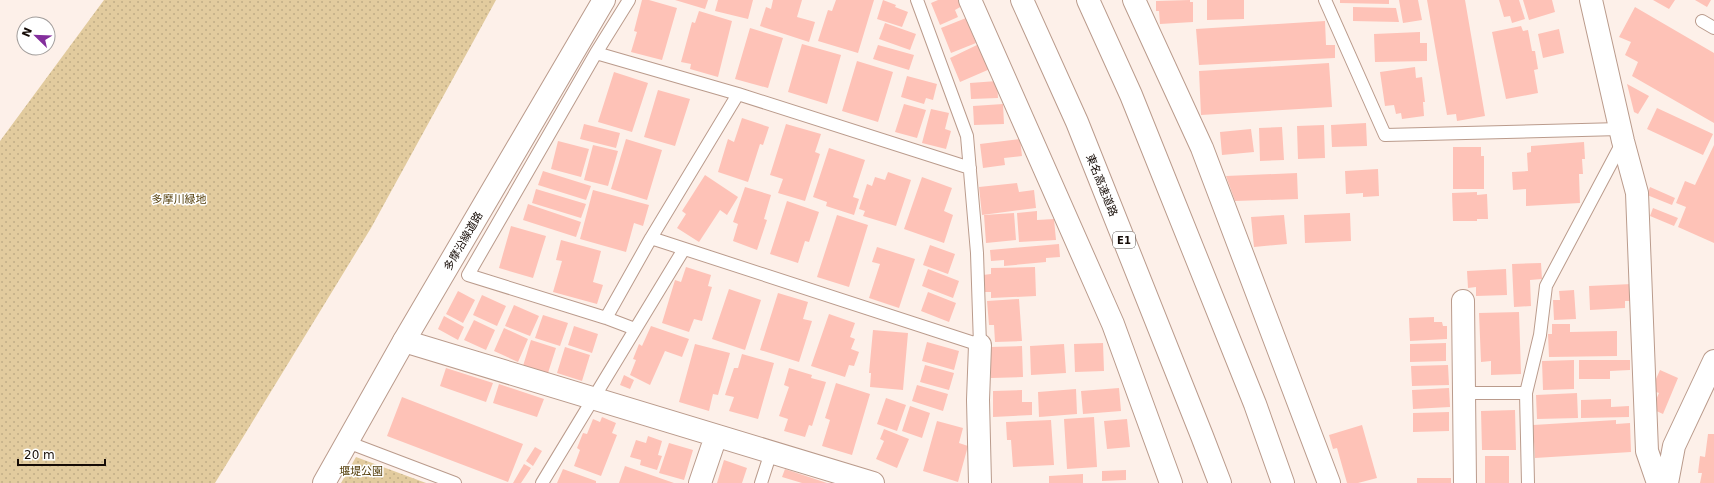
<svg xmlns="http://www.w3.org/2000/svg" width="1714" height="483" viewBox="0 0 1714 483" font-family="'DejaVu Sans','Noto Sans JP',sans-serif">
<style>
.park{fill:url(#park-dots)}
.building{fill:#fec2b7}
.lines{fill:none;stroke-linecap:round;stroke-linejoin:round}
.lane-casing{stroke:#ba9b8c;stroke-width:14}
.street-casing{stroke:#ba9b8c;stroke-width:24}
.primary-casing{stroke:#ba9b8c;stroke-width:24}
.highway-casing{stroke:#ba9b8c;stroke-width:24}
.lane{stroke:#fff;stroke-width:12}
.street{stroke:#fff;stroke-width:22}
.primary{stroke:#fff;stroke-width:22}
.highway{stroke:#fff;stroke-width:22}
.labels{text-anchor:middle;stroke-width:3;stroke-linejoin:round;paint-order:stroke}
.shield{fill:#fff;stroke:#5b5451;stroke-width:1}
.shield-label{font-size:10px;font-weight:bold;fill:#150b06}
.street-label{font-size:11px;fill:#150b06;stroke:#fff}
.park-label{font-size:11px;fill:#543e0a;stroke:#fff}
</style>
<defs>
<pattern id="park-dots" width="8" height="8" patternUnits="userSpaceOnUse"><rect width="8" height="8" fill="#e2cb9e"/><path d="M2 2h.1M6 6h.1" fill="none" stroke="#c1ad87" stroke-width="1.8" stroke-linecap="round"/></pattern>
</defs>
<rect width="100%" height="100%" fill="#fdf0e9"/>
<path class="park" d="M104,0H496L371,228L215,483H0V141Z
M356,457L426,483H341Z"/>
<path class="building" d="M642,0H649L677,8L662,60L631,52L637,32L634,31Z
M675,0H708L705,9Z
M718,0H753L748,19L715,11Z
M773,0H802L797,17L815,22L809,42L760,26L766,7L771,9Z
M836,0H874L858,53L818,41L828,10L832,11Z
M883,0L896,5L895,7L908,12L902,27L877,19Z
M938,0H959L962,6L955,10L958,17L940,25L931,3Z
M1190,0V2H1193V22L1160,24L1159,11H1156V1Z
M1207,0H1244V19L1207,20Z
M1340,0H1389V4L1340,3Z
M1399,0H1418L1422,20L1403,23Z
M1427,0H1465L1485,116L1457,121L1456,114L1447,115Z
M1499,0H1519L1525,19L1512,23L1510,16L1504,17Z
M1523,0H1552L1555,12L1529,20Z
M1653,0H1675L1669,9Z
M1695,0H1711L1707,7Z
M1353,7L1396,8L1399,22L1353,21Z
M1635,7L1714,53V123L1632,76L1638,62L1625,55L1631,42L1619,37Z
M699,11L732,21L718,77L690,69L691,64L681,62L692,22L695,23Z
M966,18L976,43L951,53L941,28Z
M1325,21L1326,45H1335V58L1199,65L1196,29Z
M885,23L916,34L910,50L879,39Z
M1521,26L1523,31L1528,30L1532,51H1535L1538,69L1534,70L1538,93L1506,99L1492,32Z
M750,28L783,38L768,88L735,79Z
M1559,29L1564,53L1543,58L1538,34Z
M1420,32V43H1427V61L1375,62L1374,34Z
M802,44L841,55L827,104L788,92Z
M979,44L990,69L960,82L950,58Z
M878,45L914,55L909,70L873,59Z
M857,61L893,72L878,122L842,111Z
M1329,63L1332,107L1201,115L1199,71Z
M1415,67L1416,78L1422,77L1425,102H1423L1424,116L1402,119L1401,113L1396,114L1394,105L1385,106L1380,72Z
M614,72L648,83L632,132L598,122Z
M907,76L937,84L933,100L926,98L924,104L901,97Z
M997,81L998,98L971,99L970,83Z
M1627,84L1649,96L1638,114L1634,112Z
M658,90L690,99L675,146L644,137Z
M904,104L926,110L917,138L895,132Z
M1003,104L1004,124L974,125L973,106Z
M1657,108L1713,134L1703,155L1647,129Z
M931,109L949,113L945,129L951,131L946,149L922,143Z
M742,118L769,127L763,145L760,144L748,182L718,172L728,139L734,142Z
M1366,123L1367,146L1332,147L1331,125Z
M584,124L620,133L616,148L580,139Z
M786,124L821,134L815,152L820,154L805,201L778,193L783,179L770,175Z
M1324,125L1325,158L1298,159L1297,126Z
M1282,127L1284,160L1260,161L1259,128Z
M1251,129L1254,152L1222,155L1220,132Z
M626,139L662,150L647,200L611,189Z
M1020,139L1022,156L1004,158L1005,165L983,168L980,144Z
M558,141L589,149L581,177L551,169Z
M1584,142L1585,159H1582L1583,174H1579L1580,203L1526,206V189L1513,190L1512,172L1528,171L1527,153L1531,152V146Z
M593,145L618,151L608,186L584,180Z
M1714,145V243L1678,227L1686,207L1676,203L1685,181L1695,185Z
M1453,147H1481V156H1484V189H1453Z
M829,148L865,160L853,197L859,199L854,215L826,206L827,202L813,197Z
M1378,169L1379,196L1363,197V193L1346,194L1345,171Z
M543,171L591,186L586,200L538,185Z
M888,172L911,180L896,226L863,216L865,211L859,209L867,184L872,186L875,177L885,180Z
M1297,173L1298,199L1235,201L1226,176Z
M705,175L738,197L727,215L720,210L699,242L677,228L686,214L682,211Z
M922,177L952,188L944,211L953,215L944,243L904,229Z
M1017,183L1019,192L1034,190L1036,208L982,215L979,187Z
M745,187L771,195L764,219L767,220L757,250L733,241L738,224L733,222Z
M1650,187L1675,198L1672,205L1647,195Z
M536,189L586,204L581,218L532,203Z
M593,190L649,205L643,226L634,223L626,252L580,239Z
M1477,192V195L1487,194L1488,219H1477V221H1453L1452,193Z
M787,201L819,212L809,242L805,241L798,263L770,254Z
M528,204L581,222L576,237L523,220Z
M1653,208L1678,218L1674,226L1650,216Z
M1037,211V220L1054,219L1056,240L1019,242L1017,213Z
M1014,213L1016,240L986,243L984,215Z
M1350,213L1351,241L1305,243L1304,215Z
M837,215L868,225L849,287L817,277Z
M1284,215L1287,244L1254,247L1251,217Z
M511,226L546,236L533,278L499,268Z
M561,240L601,251L593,282L603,285L597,304L553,292L562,261L556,260Z
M1059,244L1060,257L1046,258V262L1004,266V260L991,261L990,250Z
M930,245L955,254L948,274L923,265Z
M877,247L915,259L899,308L869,298L880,264L872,262Z
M1541,263L1542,279L1530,280L1531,306L1514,307L1512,264Z
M686,267L711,275L708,286L712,287L702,321L694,319L689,332L662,323L675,280L681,282Z
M1035,267L1036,296L991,298V292H983V275L991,274V268Z
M928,269L959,281L953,298L922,286Z
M1506,269L1507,295L1476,296V287L1468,288L1467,271Z
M1632,284L1633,301H1625V308L1590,310L1589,286Z
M729,289L761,300L745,350L712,339Z
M1574,290L1576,319L1554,320L1553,300H1560L1559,291Z
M458,291L475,300L463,323L446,314Z
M928,292L956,303L949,322L921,311Z
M778,293L808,302L803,319L812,321L799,362L760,350Z
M482,295L506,306L497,326L473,315Z
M1019,299L1022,341L995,342L994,325H989L987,301Z
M514,305L539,316L530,336L505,326Z
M1519,312L1521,374L1491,375V361L1481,362L1479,313Z
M829,314L855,323L850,337L855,339L851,349L859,352L854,366L849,365L845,377L811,366Z
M543,315L568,323L560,346L535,338Z
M444,316L464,327L458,340L438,329Z
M1434,317V322H1442L1443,326H1447V339L1410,341L1409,318Z
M474,320L495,330L486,350L464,340Z
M1552,324H1570V332L1617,331V356L1549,357L1548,334H1552Z
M574,326L598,334L592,353L568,345Z
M651,326L689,339L682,357L665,351L650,385L630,375L636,360L633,359L639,344L642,346Z
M504,328L528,339L518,362L494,351Z
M873,330L908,333L903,390L870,387L871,373H869Z
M531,340L556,348L548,373L523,366Z
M927,342L959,351L954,370L922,361Z
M1103,343L1104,371L1075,372L1074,344Z
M1446,343V361L1410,362V344Z
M695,344L730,353L718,395L713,394L709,411L679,402Z
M1064,344L1066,373L1031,375L1030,346Z
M1022,346L1023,377L991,378L990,347Z
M565,347L590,355L582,381L557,373Z
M742,354L774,363L758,419L729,411L734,397L725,395L734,368H738Z
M1574,360V389L1543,390L1542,361Z
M1579,360H1630V370L1610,371V379H1579Z
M925,365L954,373L949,390L920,382Z
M1448,365L1449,385L1412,386L1411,366Z
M446,368L493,383L486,402L440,386Z
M789,368L812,375L811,378L826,382L812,426L809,425L805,437L784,431L788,419L779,416L789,387L784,385Z
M1660,370L1678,378L1663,414L1652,409L1659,393L1651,390Z
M624,375L634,380L630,389L620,385Z
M836,383L870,394L852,455L822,446L830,420L825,418Z
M499,384L544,399L537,417L493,403Z
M917,385L948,394L943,411L912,401Z
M1119,388L1121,411L1083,414L1081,391Z
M1449,388L1450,407L1413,409L1412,390Z
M1076,389L1077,414L1039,417L1038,392Z
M1022,390V402H1032V415L993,417V391Z
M1577,393L1578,418L1537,419L1536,395Z
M402,397L523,444L508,482L387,436Z
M886,398L906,405L897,431L877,424Z
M1611,399V407L1629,406V417L1581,418V400Z
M910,406L930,413L922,438L902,431Z
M1515,410L1516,450H1482L1481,411Z
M1449,412V431L1413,432V413Z
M602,417L616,423L612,433L617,435L601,476L574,466L580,450L577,448L583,433L587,434L593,419L600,422Z
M1094,417L1097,467L1067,469L1064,419Z
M1127,419L1130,447L1107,449L1104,421Z
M1051,420L1054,465L1013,467L1011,440H1007L1006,422Z
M1616,420V424L1630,423L1631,452L1535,458L1533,425Z
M937,421L963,428L959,443L968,446L958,482L923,471Z
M1362,425L1377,478L1358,483H1347L1337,448L1333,449L1329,435Z
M884,429L909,439L897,468L876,459L884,441L880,439Z
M1708,434H1714V483H1700L1702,473H1698L1700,456L1705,457Z
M648,436L662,441L658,455L662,456L657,470L640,465L641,460L630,457L636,440L646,443Z
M669,443L693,450L684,480L659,473Z
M535,447L542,451L533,466L526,461Z
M1485,456H1509V483H1485Z
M724,460L747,468L742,483H717Z
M524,464L531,468L521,483H513Z
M625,466L674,483H619Z
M563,469L596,481V483H557Z
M785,469L827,483H802L782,477Z
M1126,470V480L1102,481V471Z
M1083,474V483H1049V476Z
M1417,478H1451V483H1417Z"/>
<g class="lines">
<g class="lane-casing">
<path id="lane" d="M629,0L596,53L468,275L606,318L635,329
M1325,0L1385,135L1620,129
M1702,21L1714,28
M596,53L738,94L970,168
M651,238L980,345L977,253L967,136L917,0
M606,318L651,238L738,94
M1464,393H1526
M347,442L455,483
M542,483L684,249
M761,483L771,452
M1528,483L1526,393L1540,335L1546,286L1623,141"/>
</g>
<g class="street-casing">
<path id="street" d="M970,0L1113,324L1171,483
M1134,0L1202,148L1329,483
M1591,0L1623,141L1637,193L1647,451L1658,483
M1463,301L1465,483
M404,341L873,483
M980,345L978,400L980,483
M700,483L716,436
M1667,483L1674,446L1714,361"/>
</g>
<g class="primary-casing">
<path id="primary" d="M324,483L404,341L604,0"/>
</g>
<g class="highway-casing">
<path id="highway" d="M1022,0L1077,122L1202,436L1220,483
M1088,0L1131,95L1255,404L1283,483"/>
</g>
<use href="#lane" class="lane"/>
<use href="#street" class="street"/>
<use href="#primary" class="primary"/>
<use href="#highway" class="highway"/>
</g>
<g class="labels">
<rect class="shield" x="1113" y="232" width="22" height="16" rx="3"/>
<g class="shield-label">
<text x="1124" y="244">E1</text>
</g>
<g class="street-label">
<text transform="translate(1102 185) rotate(68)" y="4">東名高速道路</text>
<text transform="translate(463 241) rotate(-60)" y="4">多摩沿線道路</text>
</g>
<g class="park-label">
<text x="179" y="203">多摩川緑地</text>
<text x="361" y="475">堰堤公園</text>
</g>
</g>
<g transform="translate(36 36) rotate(293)"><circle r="19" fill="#ffffff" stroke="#a19d9b"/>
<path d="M0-3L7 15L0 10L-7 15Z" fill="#832e9c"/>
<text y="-6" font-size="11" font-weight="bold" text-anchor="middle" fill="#150b06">N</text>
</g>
<path d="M18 459v6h87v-6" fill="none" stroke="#150b06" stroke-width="2"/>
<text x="24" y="459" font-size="12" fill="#150b06" stroke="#ffffff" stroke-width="3" paint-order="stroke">20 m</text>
</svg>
